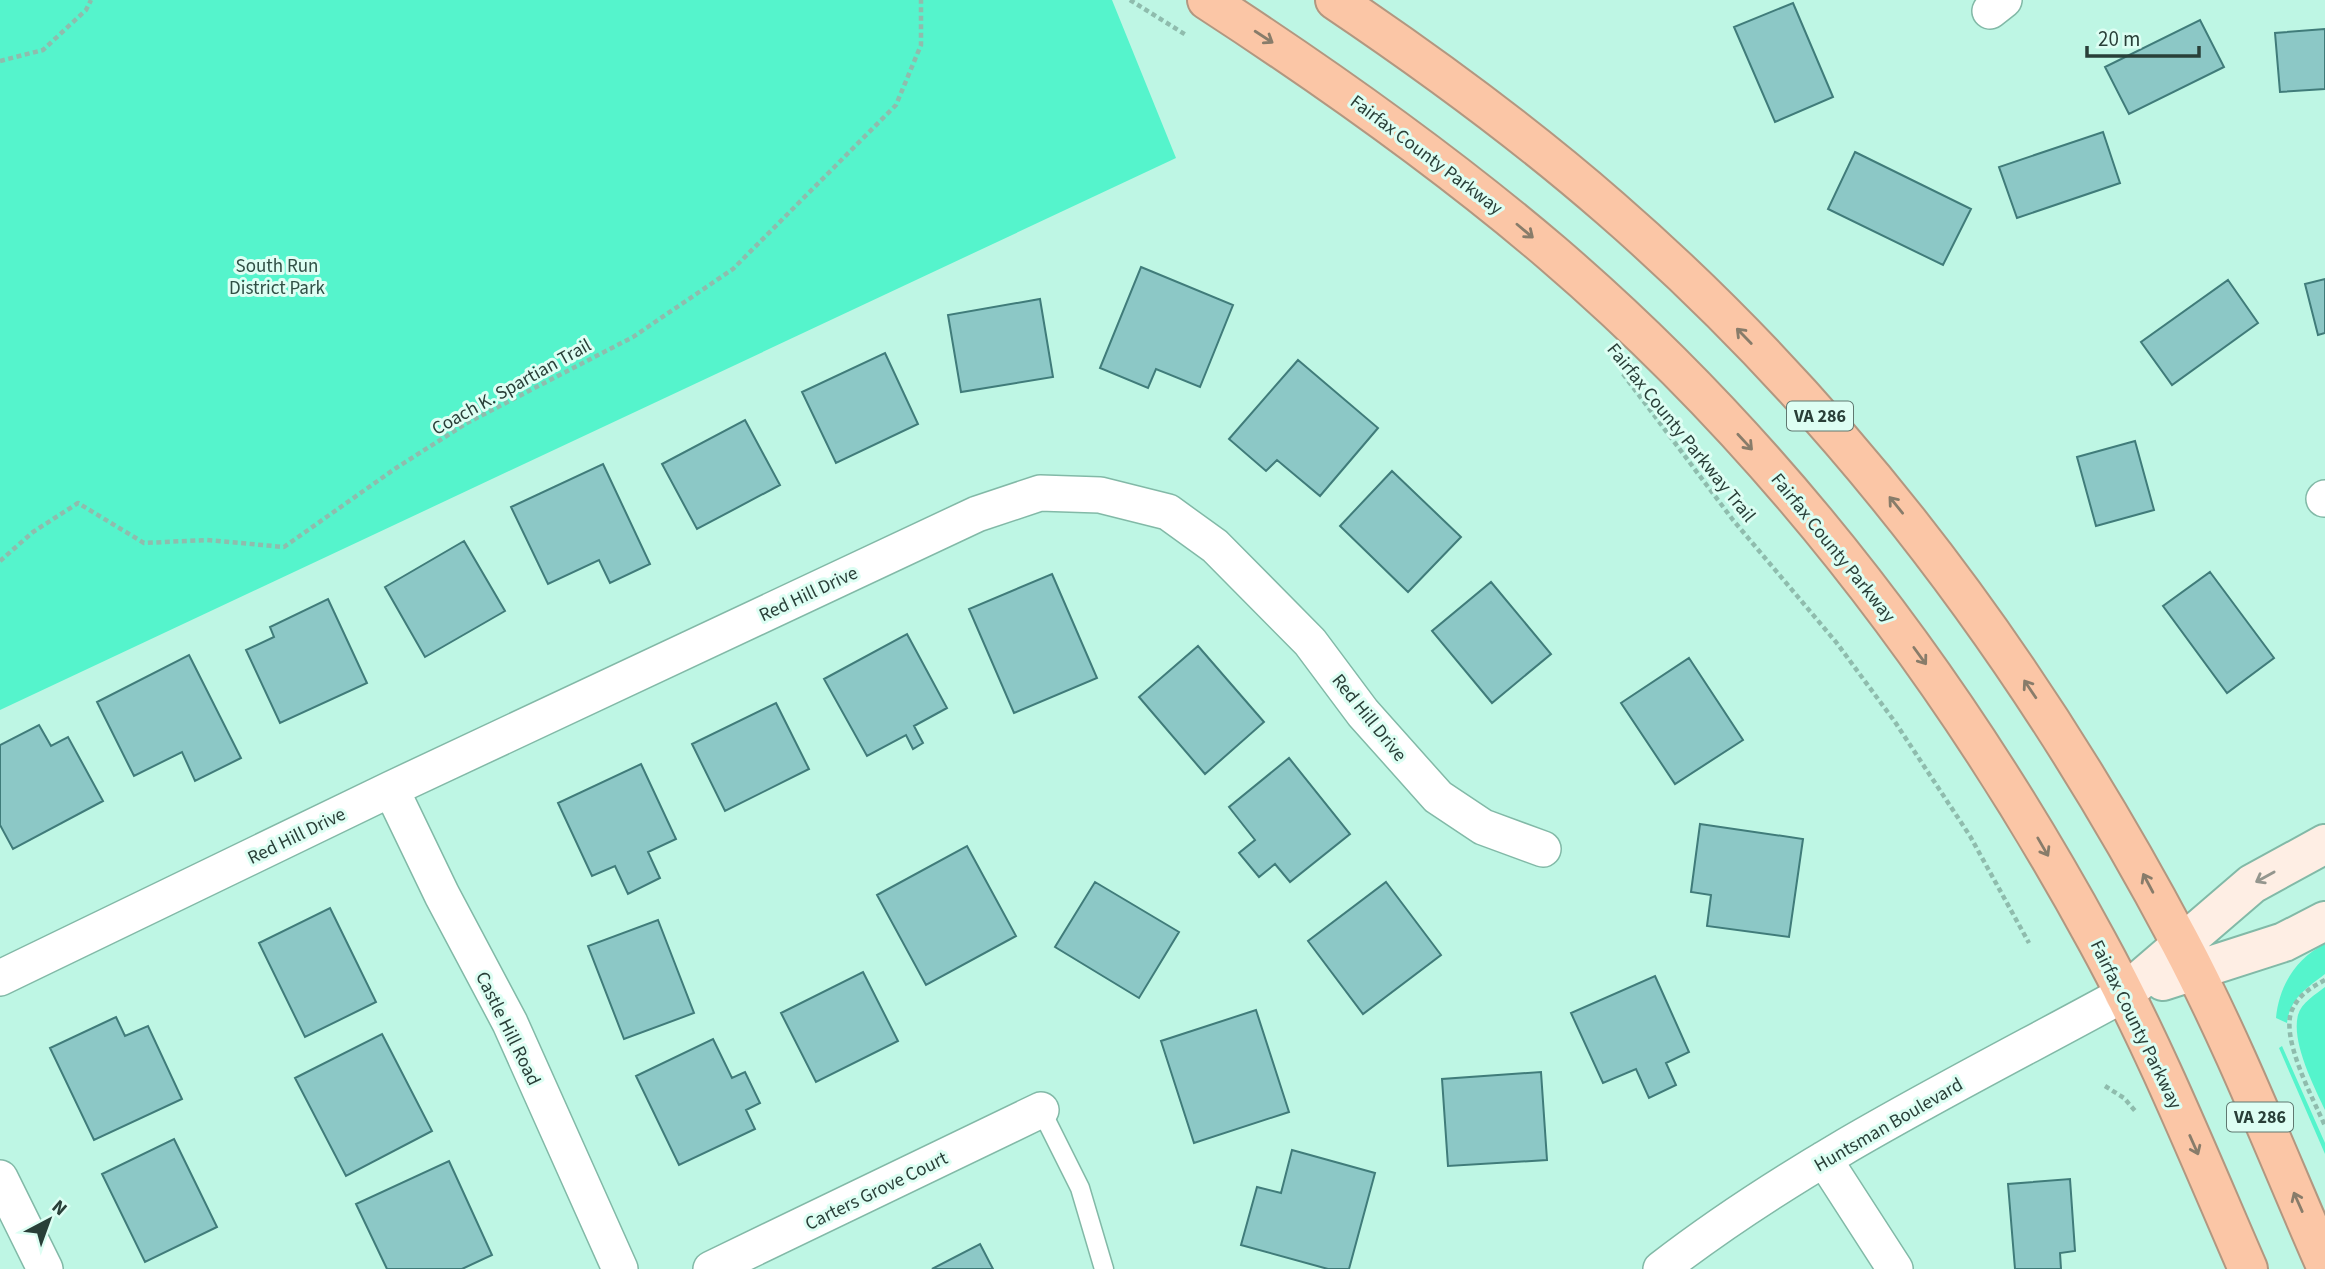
<svg xmlns="http://www.w3.org/2000/svg" width="2325" height="1269" viewBox="0 0 2325 1269" font-family="'Source Sans 3',sans-serif">
<style>
.green{fill:#55f4cc}
.building{fill:#8cc8c6;stroke:#407c7a;stroke-width:2}
.lines{fill:none;stroke-linecap:round;stroke-linejoin:round}
.lane-casing{stroke:#82b9a7;stroke-width:21}
.street-casing{stroke:#82b9a7;stroke-width:38}
.secondary-casing{stroke:#82b9a7;stroke-width:42}
.highway-casing{stroke:#b29780;stroke-width:42}
.path{stroke:#8fbcad;stroke-width:4.5;stroke-dasharray:5 3.5;stroke-linecap:butt}
.lane{stroke:#fff;stroke-width:18}
.street{stroke:#fff;stroke-width:35}
.secondary{stroke:#feeee4;stroke-width:38}
.highway{stroke:#fbc6a6;stroke-width:38}
.oneway{stroke:#887c6a}
.oneway2{stroke:#94968e}
.labels{text-anchor:middle;stroke-width:6;stroke-linejoin:round;paint-order:stroke}
.shield{fill:#ddfef3;stroke:#5f7870;stroke-width:2}
.shield-label{font-size:18px;font-weight:bold;fill:#293f38}
.street-label{font-size:19px;fill:#293f38;stroke:#ddfef3}
.park-label{font-size:19px;fill:#304f45;stroke:#ddfef3}
</style>
<rect width="100%" height="100%" fill="#bef6e4"/>
<path class="green" d="M0,0H1112L1176,158L0,710Z
M2325,944V974C2307,988 2290,998 2287,1023L2276,1018C2279,986 2296,958 2325,944Z
M2325,987V1110C2314,1086 2291,1042 2298,1015C2301,1003 2316,994 2325,987Z
M2282,1046L2325,1143V1154L2279,1048Z"/>
<path class="building" d="M1793,3L1833,97L1775,122L1734,27Z
M2200,20L2224,67L2129,114L2105,67Z
M2325,29V89L2280,92L2275,33Z
M2103,132L2120,183L2017,218L1999,167Z
M1855,152L1971,209L1943,265L1828,209Z
M1141,267L1233,305L1200,387L1156,369L1148,388L1100,368Z
M2325,279V333L2318,335L2305,284Z
M2228,280L2258,323L2172,385L2141,342Z
M1040,299L1053,377L961,392L948,315Z
M885,353L918,424L836,463L802,392Z
M1298,360L1378,428L1320,496L1277,460L1266,471L1229,439Z
M745,420L780,485L697,529L662,464Z
M2135,441L2154,510L2096,526L2077,457Z
M603,464L650,564L610,583L599,560L548,584L511,507Z
M1392,471L1461,537L1408,592L1340,526Z
M464,541L505,611L425,657L385,587Z
M2210,572L2274,658L2227,693L2163,606Z
M1052,574L1097,678L1014,713L969,609Z
M1491,582L1551,654L1492,703L1432,631Z
M328,599L367,683L280,723L246,650L274,637L270,627Z
M907,634L947,708L914,726L923,743L913,749L906,735L867,756L824,679Z
M1198,646L1264,722L1205,774L1139,697Z
M189,655L241,758L195,781L182,752L134,776L97,702Z
M1689,658L1743,740L1675,784L1621,703Z
M776,703L809,769L725,811L692,744Z
M39,725L51,746L68,737L103,801L13,849L0,825V745Z
M1289,758L1350,834L1290,882L1275,864L1259,877L1239,853L1255,840L1229,807Z
M641,764L676,839L648,852L660,878L628,894L615,866L592,876L558,803Z
M1700,824L1803,839L1789,937L1707,926L1711,895L1691,892Z
M967,846L1016,936L926,985L877,895Z
M1095,882L1179,932L1139,998L1055,947Z
M1386,882L1441,955L1363,1014L1308,941Z
M330,908L376,1002L305,1037L259,943Z
M658,920L694,1013L624,1039L588,946Z
M863,972L898,1041L816,1082L781,1013Z
M1655,976L1689,1052L1666,1063L1676,1085L1649,1098L1636,1069L1603,1083L1571,1013Z
M1256,1010L1289,1112L1194,1143L1161,1041Z
M116,1017L125,1036L148,1026L182,1099L94,1140L50,1048Z
M382,1034L432,1131L346,1176L295,1078Z
M713,1039L732,1078L745,1072L760,1103L746,1110L755,1129L679,1165L636,1076Z
M1541,1072L1547,1160L1448,1166L1442,1079Z
M174,1139L217,1227L145,1262L102,1174Z
M1292,1150L1375,1173L1349,1269H1328L1241,1245L1257,1187L1281,1193Z
M449,1161L492,1255L462,1269H387L356,1204Z
M2070,1179L2075,1251L2060,1253L2061,1269H2015L2008,1184Z
M980,1244L993,1269H932Z"/>
<g class="lines">
<g class="lane-casing">
<path id="lane" d="M1041,1110L1080,1188L1104,1269"/>
</g>
<g class="street-casing">
<path id="street" d="M1990,11L2004,0
M2324,499L2325,498
M391,789L442,895L510,1023L620,1269
M0,978L391,789L977,514L1040,493L1100,495L1168,512L1215,546L1310,642L1363,713L1438,797L1483,827L1543,849
M1824,1159L1895,1269
M0,1178L45,1269
M711,1269L1041,1110
M1661,1269C1803,1159 1967,1080 2124,994"/>
</g>
<g class="secondary-casing">
<path id="secondary" d="M2163,981L2284,942L2325,921
M2124,994L2252,884L2325,844"/>
</g>
<g class="highway-casing">
<path id="highway" d="M1207,0C1327,78 1443,160 1552,253C1776,445 1956,682 2097,941C2155,1047 2200,1159 2248,1269
M1335,0C1430,64 1523,132 1610,208C1846,413 2034,666 2180,942C2235,1046 2278,1157 2325,1264"/>
</g>
<path class="path" d="M1130,0L1186,35
M0,61L43,50L86,10L91,0
M1623,374L1733,520L1836,642L1895,722L1970,836L2029,943
M0,561L33,532L78,503L144,543L207,540L284,547L396,468L467,423L633,337L733,269L896,105L921,45V0
M2325,980C2312,987 2300,994 2293,1008C2278,1035 2314,1100 2325,1126
M2105,1086L2124,1098L2136,1112"/>
<use href="#lane" class="lane"/>
<use href="#street" class="street"/>
<use href="#secondary" class="secondary"/>
<use href="#highway" class="highway"/>
</g>
<defs><path id="oneway-shaft" d="M-6 0H5M1.5-3L5.5 0L1.5 3" fill="none" stroke-width="1.6" stroke-linecap="round" stroke-linejoin="round" transform="scale(1.75)"/></defs>
<g class="oneway">
<use href="#oneway-shaft" transform="translate(1264 37) rotate(33)"/>
<use href="#oneway-shaft" transform="translate(1525 231) rotate(40)"/>
<use href="#oneway-shaft" transform="translate(1744 336) rotate(-134)"/>
<use href="#oneway-shaft" transform="translate(1745 442) rotate(47)"/>
<use href="#oneway-shaft" transform="translate(1896 505) rotate(-129)"/>
<use href="#oneway-shaft" transform="translate(1920 656) rotate(54)"/>
<use href="#oneway-shaft" transform="translate(2030 689) rotate(-124)"/>
<use href="#oneway-shaft" transform="translate(2043 847) rotate(60)"/>
<use href="#oneway-shaft" transform="translate(2148 883) rotate(-118)"/>
<use href="#oneway-shaft" transform="translate(2194 1145) rotate(66)"/>
<use href="#oneway-shaft" transform="translate(2298 1202) rotate(-114)"/>
</g>
<use class="oneway2" href="#oneway-shaft" transform="translate(2265 877) rotate(151)"/>
<g class="labels">
<g class="shield">
<rect x="1787" y="401.5" width="66" height="29" rx="5"/>
<rect x="2227" y="1102.5" width="66" height="29" rx="5"/>
</g>
<g class="shield-label">
<text x="1820" y="422">VA 286</text>
<text x="2260" y="1123">VA 286</text>
</g>
<g class="street-label">
<text transform="translate(1427 154) rotate(37)" y="7">Fairfax County Parkway</text>
<text transform="translate(511 386) rotate(-29)" y="7">Coach K. Spartian Trail</text>
<text transform="translate(1682 432) rotate(51)" y="7">Fairfax County Parkway Trail</text>
<text transform="translate(1834 547) rotate(51)" y="7">Fairfax County Parkway</text>
<text transform="translate(808 593) rotate(-25)" y="7">Red Hill Drive</text>
<text transform="translate(1370 717) rotate(51)" y="7">Red Hill Drive</text>
<text transform="translate(296 835) rotate(-26)" y="7">Red Hill Drive</text>
<text transform="translate(2137 1024) rotate(64)" y="7">Fairfax County Parkway</text>
<text transform="translate(509 1028) rotate(64)" y="7">Castle Hill Road</text>
<text transform="translate(1888 1124) rotate(-30)" y="7">Huntsman Boulevard</text>
<text transform="translate(876 1190) rotate(-26)" y="7">Carters Grove Court</text>
</g>
<g class="park-label">
<text x="277" y="272">South Run<tspan x="277" dy="22">District Park</tspan></text>
</g>
</g>
<g transform="translate(49 1220) rotate(41)" stroke="#ddfef3" stroke-width="5" paint-order="stroke">
<path d="M0-5L12 26L0 18L-12 26Z" fill="#293f38"/>
<text y="-10" font-size="19" font-weight="bold" text-anchor="middle" fill="#293f38">N</text>
</g>
<path d="M2087 46v10h112v-10" fill="none" stroke="#293f38" stroke-width="3.5"/>
<text x="2098" y="46" font-size="21" fill="#293f38" stroke="#ddfef3" stroke-width="5" paint-order="stroke">20 m</text>
</svg>
